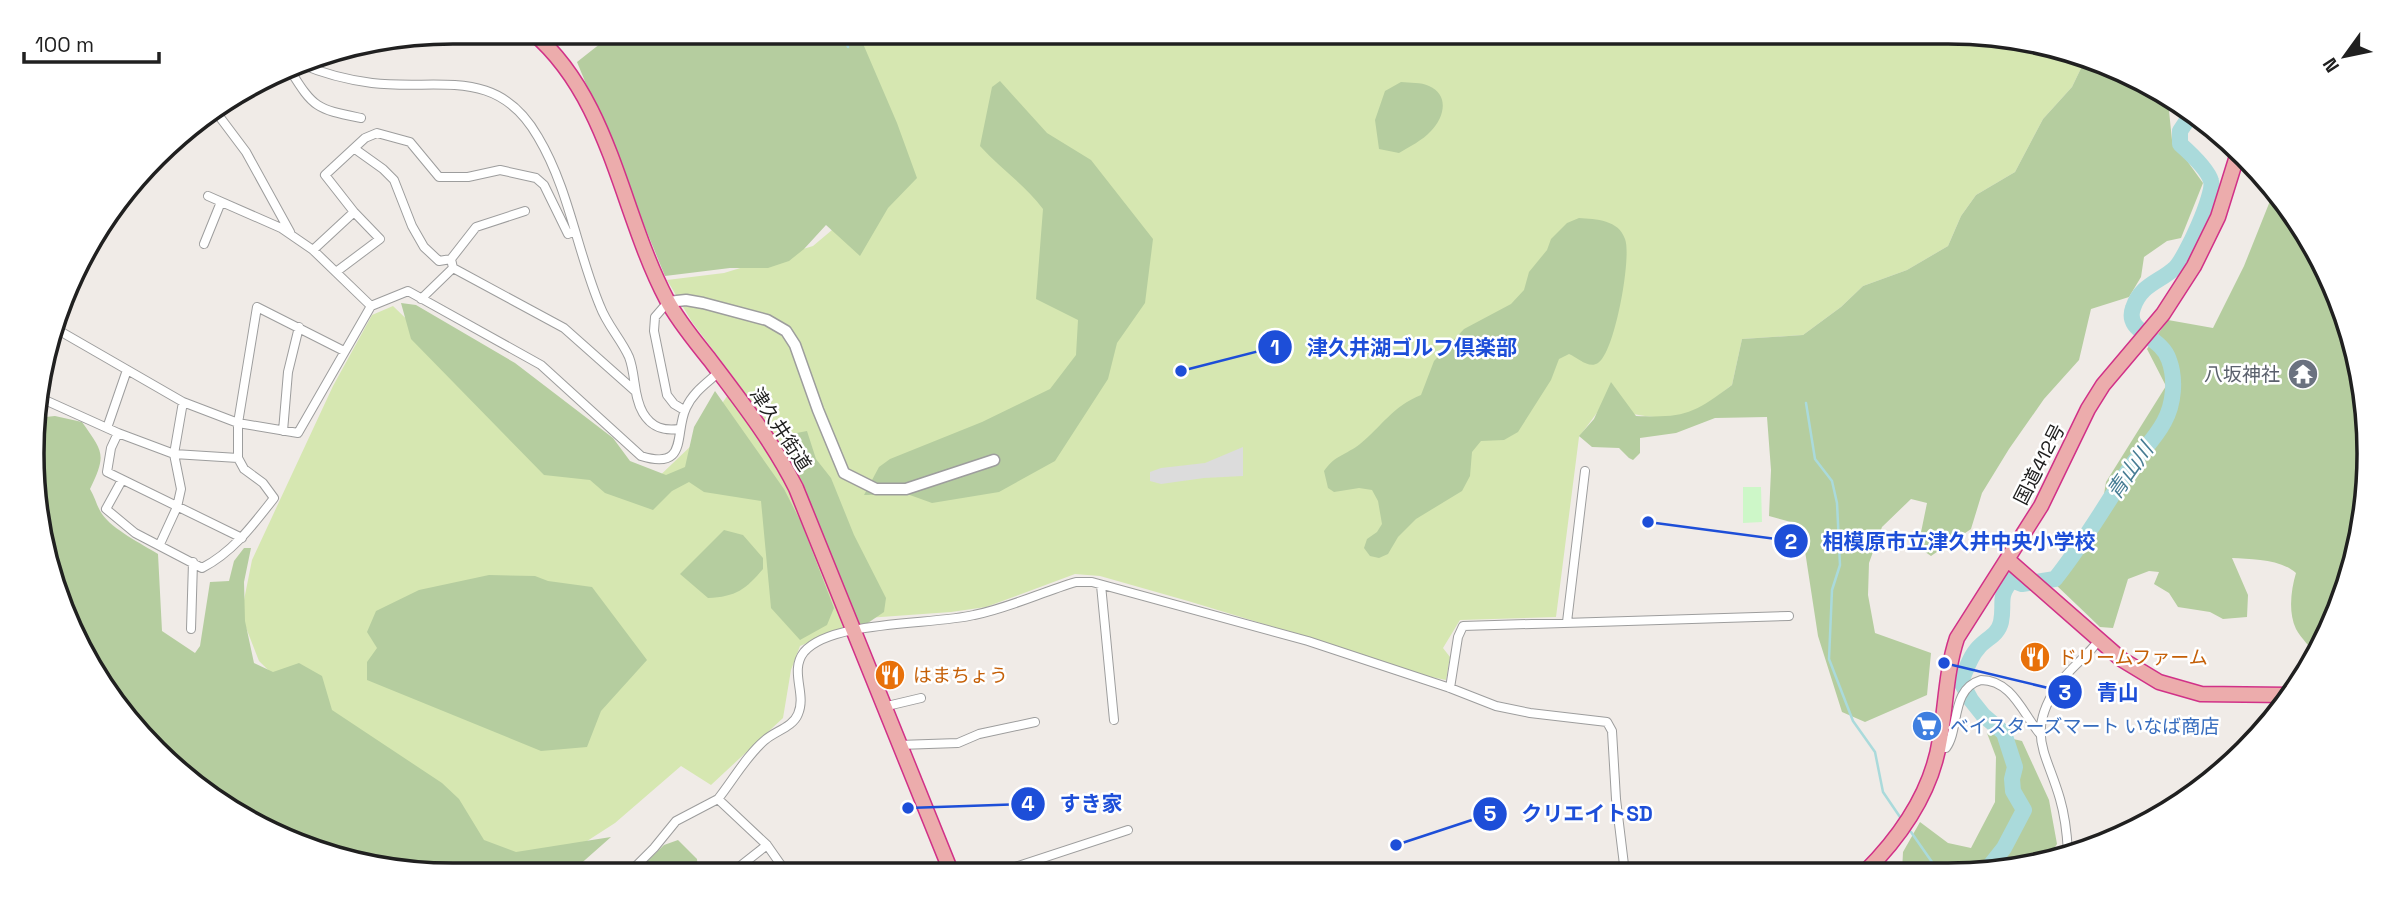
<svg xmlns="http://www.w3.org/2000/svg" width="2401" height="907" viewBox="0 0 2401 907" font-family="'Space Grotesk','Noto Sans JP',sans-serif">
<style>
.grass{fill:#d6e7b1}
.forest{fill:#b5cd9f}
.park{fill:#cdf7c8}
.parking{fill:#dcdcdc}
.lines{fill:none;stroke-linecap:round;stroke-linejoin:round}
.stream{stroke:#aadadb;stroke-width:2.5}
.river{stroke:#aadadb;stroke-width:16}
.minor-casing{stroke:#9d9d9d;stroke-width:10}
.tertiary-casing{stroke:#9d9d9d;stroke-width:13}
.trunk-casing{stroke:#d13188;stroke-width:17}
.minor{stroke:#fff;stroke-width:8}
.tertiary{stroke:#fff;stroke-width:10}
.trunk{stroke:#ecacac;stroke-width:14}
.labels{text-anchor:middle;stroke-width:5;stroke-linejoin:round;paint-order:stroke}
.worship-label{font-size:19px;fill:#5b616d;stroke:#fff;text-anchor:end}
.street-label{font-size:19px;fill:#202020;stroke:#fff}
.food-label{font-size:19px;fill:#c56008;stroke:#fff;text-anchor:start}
.shop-label{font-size:19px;fill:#366cbe;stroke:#fff;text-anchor:start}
.water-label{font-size:21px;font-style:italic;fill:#477d94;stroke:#fff}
.rim{fill:none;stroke:#202020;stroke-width:3.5}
.leader{fill:none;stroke:#1d4ed8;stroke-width:2.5}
.callout-dot{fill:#1d4ed8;stroke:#fff;stroke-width:2.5}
.mark-label{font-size:21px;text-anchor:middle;font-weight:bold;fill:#fff}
.callout-label{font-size:21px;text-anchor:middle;font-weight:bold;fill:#1d4ed8;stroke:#fff;stroke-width:5;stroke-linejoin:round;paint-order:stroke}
</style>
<rect width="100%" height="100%" fill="#f0ebe7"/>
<path class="grass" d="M829,32H1947L2057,46L2085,60L2072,87L2043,119L2015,172L1976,195L1961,216L1948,246L1907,270L1863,286L1841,307L1803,335L1742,339L1732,385C1722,392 1712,402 1700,408C1670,425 1633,415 1602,406L1579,437L1556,617L1460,620L1443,648L1450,657L1446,680L1417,674L1307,637L1188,601L1100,576L1075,574L986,607L951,612L867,618L800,646L791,670L783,718L711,785L681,766L615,823L553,863L499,875L336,737L259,661L241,615L252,560L333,386L372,315L393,306L425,337L650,485L695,442L737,382L692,322L667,280L724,273L813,246L870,198Z"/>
<path class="forest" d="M615,32H663L688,45L717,40L710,32H858L897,123L917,178L888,208L860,256L826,225L804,249L789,261L768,268H730L665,276L577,62Z
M2085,60L2168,101L2172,140L2203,183L2181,238L2167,241L2144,257L2141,277L2129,297L2091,309L2079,360L2044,399L2009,449L1982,493L1971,529L1931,556L1918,547L1927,503L1911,499L1882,527L1869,563L1868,595L1875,633L1931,653L1927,695L1865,722L1842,712L1818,636L1805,551L1798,524L1769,516L1771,470L1767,417L1715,418L1676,433L1640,438V453L1633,460L1629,458L1619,448L1592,447L1579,436L1594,419L1611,382L1636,416C1685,418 1693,414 1732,385L1742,339L1803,335L1841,307L1863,286L1907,270L1948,246L1961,216L1976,195L2015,172L2043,119L2072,87Z
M1000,81L1047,133L1091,160L1153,239L1145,303L1117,343L1108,379L1055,461L999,492L932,503L907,494L864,495L879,467L890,459L982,422L1050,389L1076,355L1078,320L1036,299L1043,209C1025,185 1000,168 980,146L992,87Z
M1401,82C1410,83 1421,82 1429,86C1450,95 1444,118 1431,131C1423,140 1409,147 1399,153L1379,149L1375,120L1385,91Z
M2272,196L2313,243L2366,399L2355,563L2316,657C2311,646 2301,639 2296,629C2288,612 2291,590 2296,573C2280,559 2252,559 2232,558L2248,595L2247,617L2223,619L2210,612L2178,607L2169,593L2154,584L2159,572L2149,571L2128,579L2113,628L2100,627L2055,584L2099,526L2106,482L2166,386L2147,349L2168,320L2213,328L2244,266Z
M1579,218C1596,219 1619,220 1625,239C1632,256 1615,353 1598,363C1589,369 1578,358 1569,354L1559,359L1551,380L1518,432L1504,440L1481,441L1472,452L1470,476L1462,491L1416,519L1398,537L1388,554L1379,558L1370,556L1364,548L1367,539L1377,532L1382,524L1378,501L1372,490L1359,488L1334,492L1328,488L1324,471C1335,455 1346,455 1360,444C1383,425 1392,407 1421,395L1434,361L1464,329L1511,304L1524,290L1529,272L1547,250L1551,239L1567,223Z
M401,303L416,305L515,363L613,438L630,461L666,475L685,467L694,427L715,391L784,489L801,522L834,608L827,625L800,640L771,608L761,501L704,492L689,482L672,491L653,510L605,493L590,480L544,475L411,339Z
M55,416L82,422C103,452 107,454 90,489C95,497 97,507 102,514C112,529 142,544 158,554L162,631L195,653L200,646L210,582L229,581L234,561L244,548H251L244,582L245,621L254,663L273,672L299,663L322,676L332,710L442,783L459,799L484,840L516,852L611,837L568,875H454L344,861L197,789L102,688L40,536L36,418Z
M807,431L816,459L831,478L854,535L886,598L884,612L859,629L824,545L806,490L781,436Z
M724,530L743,535L763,558V569C746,589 736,597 708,598L680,574Z
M489,575L535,576L548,581L592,587L647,660L601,711L587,747L541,751L367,680V662L377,648L367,632L376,611L419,590Z
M1987,733L2022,741L2049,800L2057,844L2048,858L2003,872H1902L1903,852L1920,822L1948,843L1971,848L1995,802L1996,757Z
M678,840L697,859L698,875H633L664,845Z"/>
<path class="park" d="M1743,487H1761L1762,522L1743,523Z"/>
<path class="parking" d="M1243,447V476L1204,478L1161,484L1150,481V472L1161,468L1205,463Z"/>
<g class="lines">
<path class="stream" d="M842,32L848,47
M1806,403L1815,459L1832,481L1837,503L1840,565L1832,590L1829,659L1853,721L1875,752L1883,792L1900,817
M1911,832L1939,872"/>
<path class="river" d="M1985,872L2004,848L2024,810L2013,791L2012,779L2015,767L2004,733L1983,715L1971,700L1961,682C1966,670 1970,656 1979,647C1987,638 1998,635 2001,622C2005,603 1997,597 2012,580L2022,584L2055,579C2083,544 2105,506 2129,469C2140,453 2155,439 2164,422C2174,404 2176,379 2169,360C2161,335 2124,333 2133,308C2141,284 2160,282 2175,268C2185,259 2215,194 2211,181C2208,170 2189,152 2180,144V131L2192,113"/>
<g class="minor-casing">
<path id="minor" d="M545,43L561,32
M301,64C322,73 349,80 372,83C438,91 497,65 538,137C569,189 577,251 600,306C607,325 621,339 629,357C636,375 633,396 643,413C652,428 664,431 679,429
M290,70C314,109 317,109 361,118
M216,112L246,152L290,232
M355,149L383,169L394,180L412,226L424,247L439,261L451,259
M208,196L281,228L313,250L371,306
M204,244L221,202
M313,250L354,212
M453,268L564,328L635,391
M336,272L380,239L354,212L325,175L365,138L377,133L410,142L439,177H468L500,170L536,178L544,185L568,234L575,231
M421,299L453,268L451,259L476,227L525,211
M668,302L655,317L654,331L667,395L674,404L684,410
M58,330L183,402L238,423L298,433L371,306L408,291L541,365L641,456C689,471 674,433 686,408C693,392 707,383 719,372
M36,396L118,433L111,448L107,472L242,538
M107,428L127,370
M283,431L288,372L299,327
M118,433L174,454L238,458
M122,480L106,509L135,533L202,568C233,552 253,525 274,498L263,483L244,469L238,458V423L257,307L344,351
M160,544L177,507L181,489L174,454L183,402
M1101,585L1114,720
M1567,622L1585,471
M191,629L193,562
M1450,688L1458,637L1463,626L1789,616
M883,707L921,698
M899,745L958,743L979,734L1035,722
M1939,747L1946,748C1960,729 1950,689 1981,680C2012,680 2023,714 2040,734
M718,799C733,780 747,755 765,740C775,731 793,727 798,714C807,694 789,671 804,652C831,620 933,625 974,615C1009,608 1042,592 1076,582H1092L1308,641L1450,688L1496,706L1530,713L1607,722L1612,731L1616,799L1625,873
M2068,852C2067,834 2065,816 2060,799C2047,753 2026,735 2056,688C2068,669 2087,657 2099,640
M632,870L654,848L676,821L718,799L767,845L788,875
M994,874L1128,830
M729,875L767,845"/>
</g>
<g class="tertiary-casing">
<path id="tertiary" d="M668,302L686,300L703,303L767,320L786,331L795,345L818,410L844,473L876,489H906L994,460"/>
</g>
<g class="trunk-casing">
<path id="trunk" d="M532,32C611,99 620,211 667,300C678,321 695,341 710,360C741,401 773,442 796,488L952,874
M2008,560L2121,659L2159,682L2201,694L2288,695
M1865,872C1902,835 1932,792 1940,739C1946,705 1946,671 1957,638L2041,506L2088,409L2103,385L2163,314L2194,266L2218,217L2237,156"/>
</g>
<use href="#minor" class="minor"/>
<use href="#tertiary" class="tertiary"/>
<use href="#trunk" class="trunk"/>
</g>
<defs>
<g id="temple-disc" transform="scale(1.575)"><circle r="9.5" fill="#6b7280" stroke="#fff"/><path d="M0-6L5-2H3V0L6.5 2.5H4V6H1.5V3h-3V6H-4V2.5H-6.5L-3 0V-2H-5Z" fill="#fff"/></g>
<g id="restaurant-disc" transform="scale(1.575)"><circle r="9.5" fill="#e8710a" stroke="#fff"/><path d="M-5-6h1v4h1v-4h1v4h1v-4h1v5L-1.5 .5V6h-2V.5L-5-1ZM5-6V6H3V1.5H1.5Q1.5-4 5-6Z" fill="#fff"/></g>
<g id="supermarket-disc" transform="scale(1.575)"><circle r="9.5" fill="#3f7fe0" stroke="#fff"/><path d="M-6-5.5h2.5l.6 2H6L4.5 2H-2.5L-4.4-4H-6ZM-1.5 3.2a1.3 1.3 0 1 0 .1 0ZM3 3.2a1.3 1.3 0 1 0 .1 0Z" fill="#fff"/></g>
</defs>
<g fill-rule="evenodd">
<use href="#temple-disc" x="2303" y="374"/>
<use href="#restaurant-disc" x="2035" y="657"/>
<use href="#restaurant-disc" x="890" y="675"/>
<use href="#supermarket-disc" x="1927" y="726"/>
</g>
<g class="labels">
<g class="worship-label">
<text x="2280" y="381">八坂神社</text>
</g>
<g class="street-label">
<text transform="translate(781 429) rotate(57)" y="7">津久井街道</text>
<text transform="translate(2039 464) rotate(-63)" y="7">国道412号</text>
</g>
<g class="food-label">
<text x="2058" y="664">ドリームファーム</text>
<text x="913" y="682">はまちょう</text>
</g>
<g class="shop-label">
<text x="1950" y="733">ベイスターズマート いなば商店</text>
</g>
<g class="water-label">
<text transform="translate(2130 471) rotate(-55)" y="7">青山川</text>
</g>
</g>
<path d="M0 0H2401V907H0ZM453 44H1948A409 409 0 0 1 2357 453V454A409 409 0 0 1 1948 863H453A409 409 0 0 1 44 454V453A409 409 0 0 1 453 44Z" fill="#fff" fill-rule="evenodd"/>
<path class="rim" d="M453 44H1948A409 409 0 0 1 2357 453V454A409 409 0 0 1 1948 863H453A409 409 0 0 1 44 454V453A409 409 0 0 1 453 44Z"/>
<path class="leader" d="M1181 371L1275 347M1648 522L1791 541M1944 663L2065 692M908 808L1028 804M1396 845L1490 814"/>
<g class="callout-dot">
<circle cx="1181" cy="371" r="7"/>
<circle cx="1648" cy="522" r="7"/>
<circle cx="1944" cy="663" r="7"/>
<circle cx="908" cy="808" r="7"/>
<circle cx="1396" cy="845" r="7"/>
<circle cx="1275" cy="347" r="18"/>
<circle cx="1791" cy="541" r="18"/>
<circle cx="2065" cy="692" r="18"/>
<circle cx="1028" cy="804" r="18"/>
<circle cx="1490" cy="814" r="18"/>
</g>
<g class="mark-label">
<text x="1275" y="355">1</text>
<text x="1791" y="549">2</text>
<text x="2065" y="700">3</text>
<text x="1028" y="811">4</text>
<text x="1490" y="821">5</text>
</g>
<g class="callout-label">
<text x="1412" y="355">津久井湖ゴルフ倶楽部</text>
<text x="1959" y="549">相模原市立津久井中央小学校</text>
<text x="2118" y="700">青山</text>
<text x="1091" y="811">すき家</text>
<text x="1587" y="821">クリエイトSD</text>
</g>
<g transform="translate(2345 56) rotate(237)" stroke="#ffffff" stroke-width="5" paint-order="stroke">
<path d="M0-5L12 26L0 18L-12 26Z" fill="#202020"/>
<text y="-10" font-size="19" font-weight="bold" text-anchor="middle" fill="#202020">N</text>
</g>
<path d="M24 52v10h135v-10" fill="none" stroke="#202020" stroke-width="3.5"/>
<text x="35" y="52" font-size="21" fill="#202020" stroke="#ffffff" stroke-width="5" paint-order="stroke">100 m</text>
</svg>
